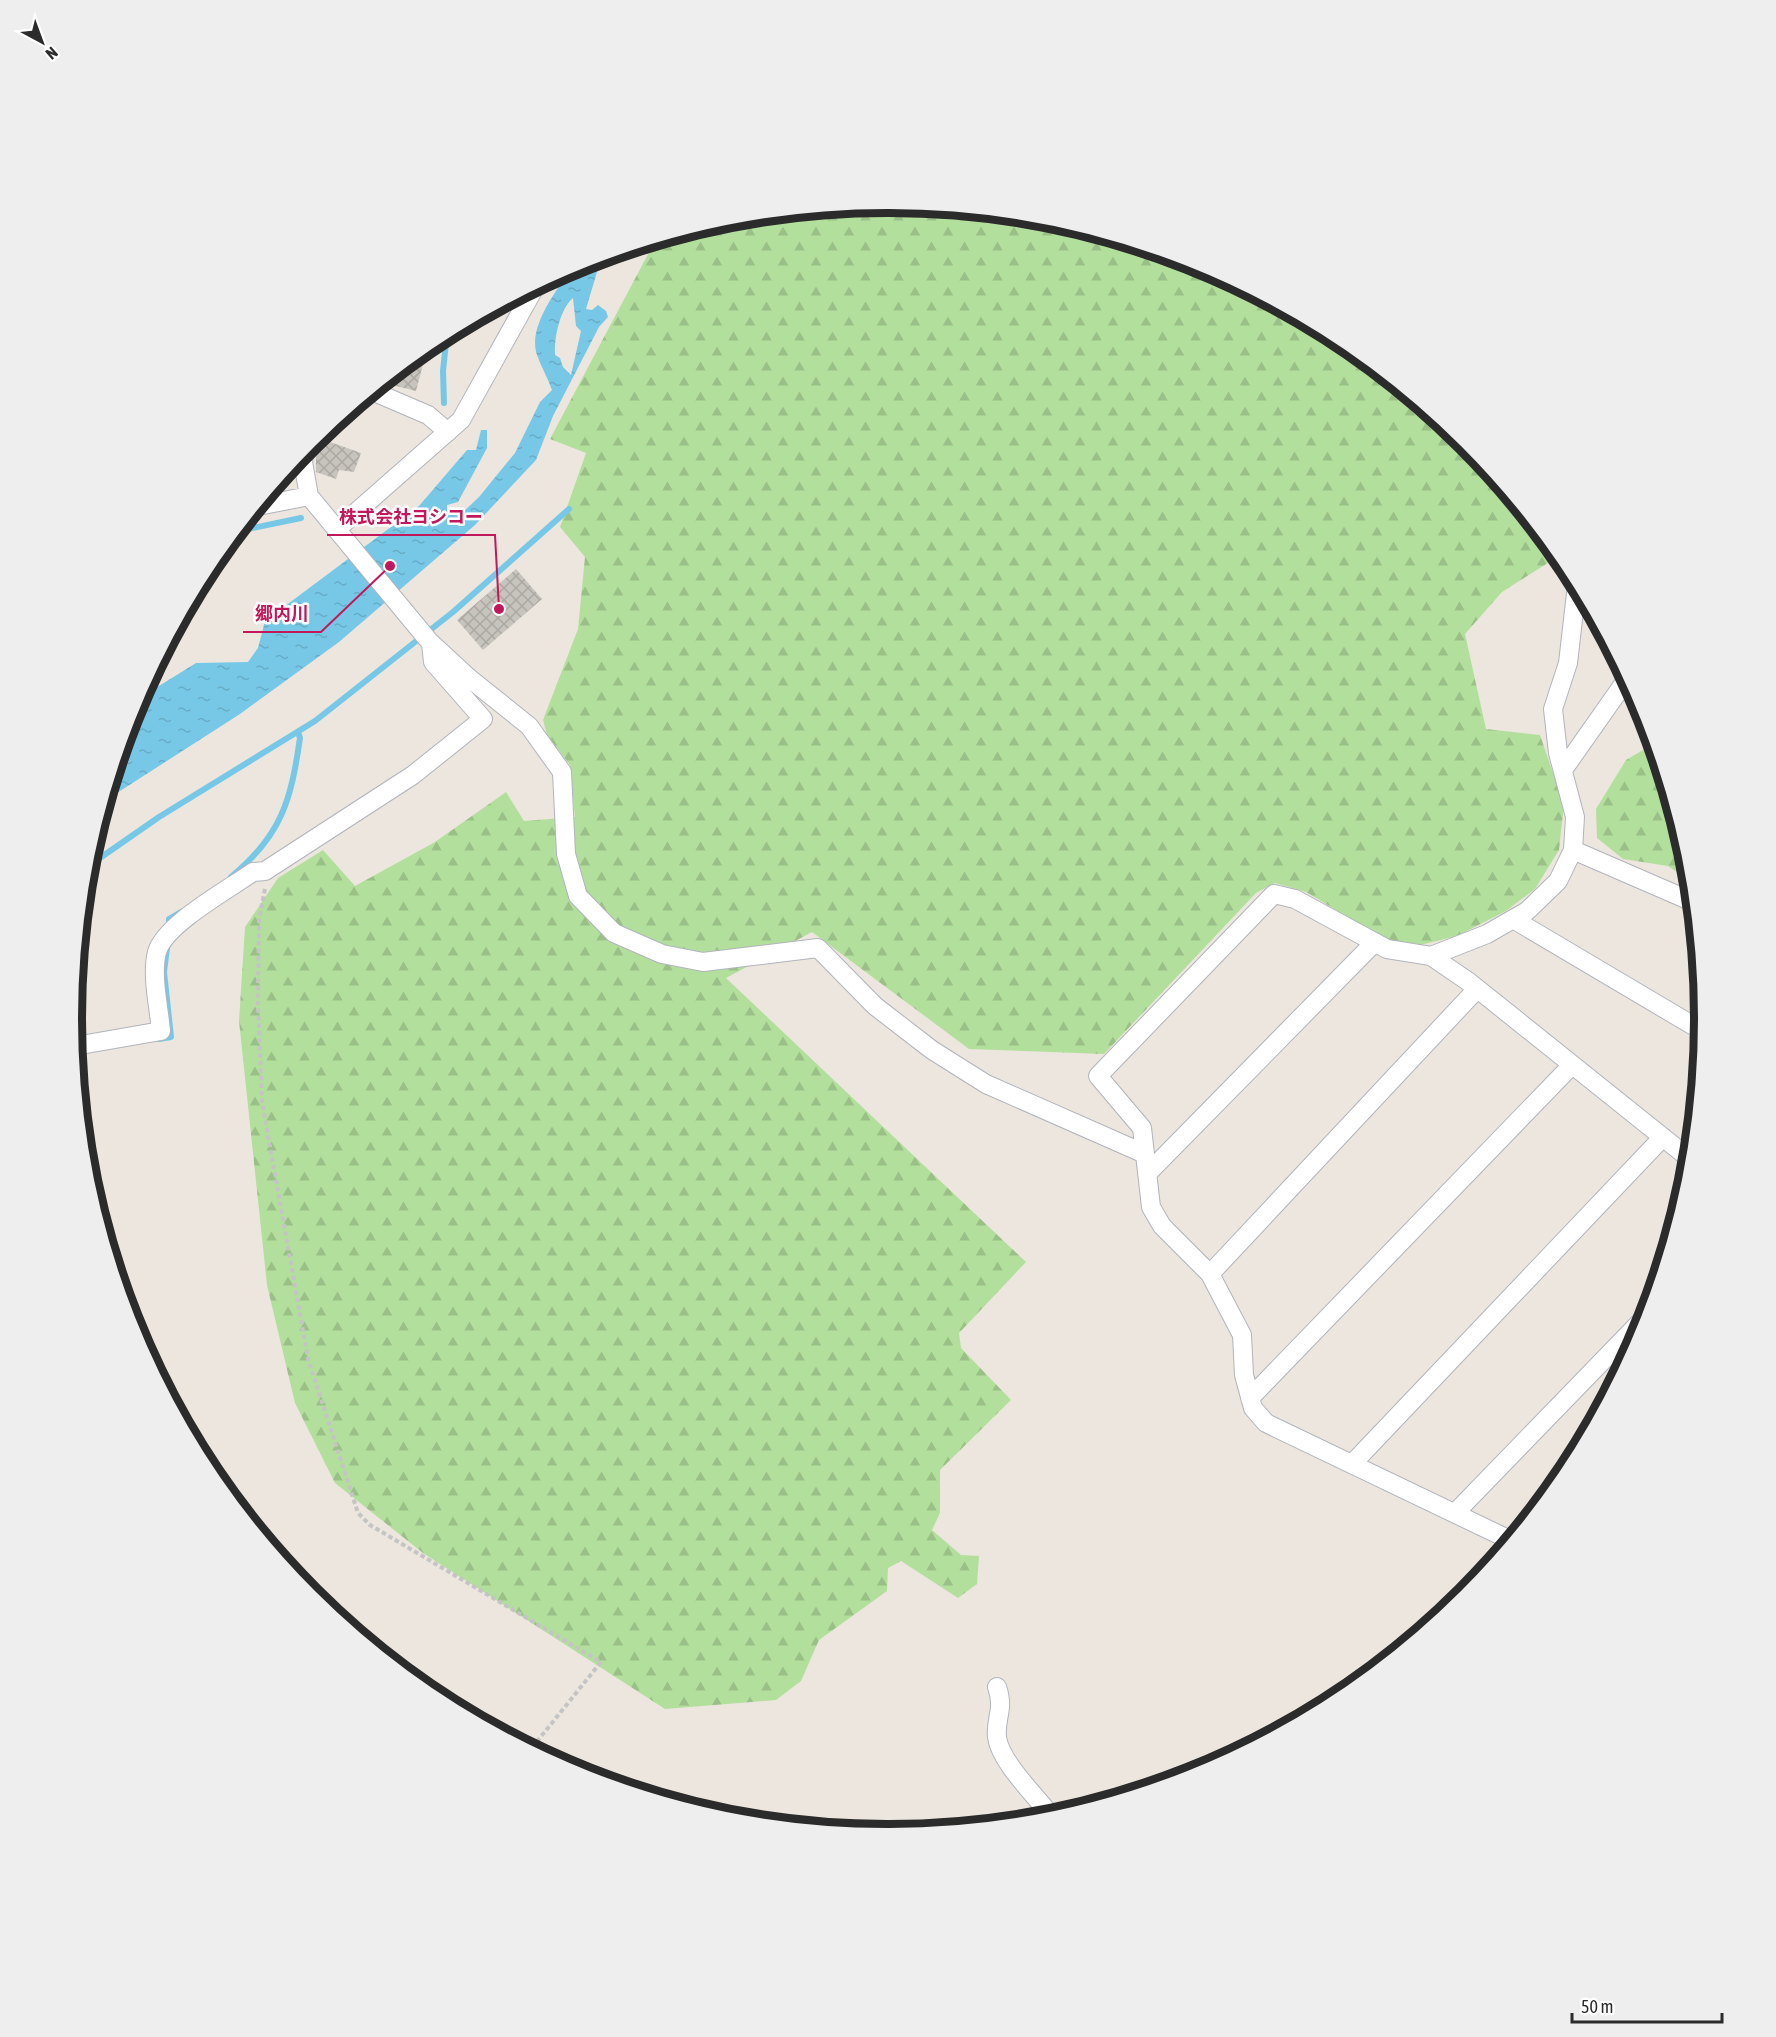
<svg xmlns="http://www.w3.org/2000/svg" width="1776" height="2037" viewBox="0 0 1776 2037" font-family="'Asap Condensed','Noto Sans JP',sans-serif">
<style>
.forest{fill:url(#forest-firs)}
.water{fill:url(#water-ripples);fill-rule:evenodd}
.lines{fill:none;stroke-linecap:round;stroke-linejoin:round}
.stream{stroke:#77c8e7;stroke-width:6}
.building{fill:url(#building-cross-hatch)}
.street-casing{stroke:#b1b4bd;stroke-width:20}
.path{stroke:#c4c4c4;stroke-width:4;stroke-dasharray:4.5 3;stroke-linecap:butt}
.street{stroke:#fff;stroke-width:18}
.rim{fill:none;stroke:#2b2b2b;stroke-width:8}
.leader{fill:none;stroke:#c2185b;stroke-width:2}
.callout-dot{fill:#c2185b;stroke:#fff;stroke-width:2}
.callout-label{font-size:18px;text-anchor:middle;font-weight:bold;fill:#c2185b;stroke:#fff;stroke-width:5;stroke-linejoin:round;paint-order:stroke}
</style>
<defs>
<pattern id="forest-firs" width="22" height="20" patternUnits="userSpaceOnUse" patternTransform="scale(1.5)"><rect width="22" height="20" fill="#b3df9d"/><path d="M5 1l3.5 6h-7zM16 11l3.5 6h-7z" fill="#9ac087"/></pattern>
<pattern id="water-ripples" width="26" height="14" patternUnits="userSpaceOnUse" patternTransform="scale(1.5)"><rect width="26" height="14" fill="#77c8e7"/><path d="M2 4q2-2 4 0t4 0M15 11q2-2 4 0t4 0" fill="none" stroke="#67acc6"/></pattern>
<pattern id="building-cross-hatch" width="8" height="8" patternUnits="userSpaceOnUse" patternTransform="scale(1.5)"><rect width="8" height="8" fill="#c7c3bd"/><path d="M0 0l8 8M0 8l8-8" fill="none" stroke="#aba8a3"/></pattern>
</defs>
<rect width="100%" height="100%" fill="#ece6de"/>
<path class="forest" d="M888,203L1048,218L1201,265L1342,340L1465,442L1559,556L1502,592L1465,634L1486,729L1540,735L1564,805L1559,850L1535,889L1506,911L1457,936L1420,945L1386,940L1306,892L1275,883L1256,893L1104,1054L969,1049L812,932L726,978L1026,1262L959,1333L961,1348L1011,1400L940,1470V1513L932,1530L961,1555L979,1556L977,1584L958,1598L901,1561L888,1568L887,1591L819,1640L801,1681L776,1700L665,1709L423,1553L335,1483L295,1403L267,1285L239,1021L245,927L278,878L323,850L355,886L435,842L506,792L524,821L575,817L570,765L547,735L543,720L578,629L585,557L560,527L586,453L550,439L655,241L729,218Z
M1653,744L1688,860L1690,881L1668,866L1623,859L1597,838L1596,809L1626,760Z"/>
<path class="water" d="M609,254L597,272L586,309L592,310L598,305L606,311L608,317L599,327L553,416L536,460L475,525L339,642L240,714L106,800L138,699L196,663L248,662L258,648L265,621L419,506L467,450H476L481,430H487V448L458,502L447,505V510L450,513L461,514L479,497L515,453L540,402L552,390C548,378 541,367 537,355C527,326 558,290 572,266ZM573,298L576,326L581,331L571,375L563,367L560,358L555,355C554,338 560,309 573,298Z"/>
<g class="lines">
<path class="stream" d="M444,403L443,371L447,333
M238,531L301,518
M87,867L159,817L315,721L453,612L569,509
M231,877C282,835 291,800 300,738L298,732
M169,924V919L181,912
M159,1039L171,1037L164,972L167,948"/>
</g>
<path class="building" d="M428,345L416,391L392,385L396,372Z
M316,437L361,453L354,472L339,470L336,479L316,472V445L312,440Z
M516,569L542,599L483,650L457,620Z"/>
<g class="lines">
<g class="street-casing">
<path id="street" d="M372,391L428,415L448,432
M305,449L303,462L309,496
M258,506L309,496L429,641L469,678L529,726L562,772L566,854L578,896L614,933L662,954L703,962L818,948L875,1006L932,1050L986,1084L1145,1154
M337,529L461,420L535,287
M1563,770L1627,679
M1573,850L1693,902
M1513,919L1692,1025L1703,1013
M1431,956L1469,982L1690,1159
M75,1046L161,1031C159,1007 151,975 157,952C165,924 229,889 253,872L265,871L413,775L483,719L433,662L431,643
M1147,1174L1375,942
M1210,1274L1477,989
M1250,1398L1572,1065
M1352,1464L1663,1137
M1455,1513L1647,1315
M1510,1540L1266,1423L1253,1408L1244,1375L1242,1335L1210,1274L1162,1226L1151,1207L1142,1128L1098,1076L1274,894L1295,899L1387,949L1431,956L1487,934L1527,911L1558,881L1573,850L1575,817L1558,753L1553,709L1568,663L1577,585
M997,1687C1005,1710 995,1717 997,1737C1000,1762 1037,1797 1052,1817"/>
</g>
<path class="path" d="M265,889L259,920L258,1003L262,1102L308,1359L358,1513L370,1525L601,1662L531,1749"/>
<use href="#street" class="street"/>
</g>
<path d="M0 0H1776V2037H0ZM887 213H889A805 805 0 0 1 1694 1018V1019A805 805 0 0 1 889 1824H887A805 805 0 0 1 82 1019V1018A805 805 0 0 1 887 213Z" fill="#eee" fill-rule="evenodd"/>
<path class="rim" d="M887 213H889A805 805 0 0 1 1694 1018V1019A805 805 0 0 1 889 1824H887A805 805 0 0 1 82 1019V1018A805 805 0 0 1 887 213Z"/>
<path class="leader" d="M499 609L495 535H327M390 566L321 632H243"/>
<g class="callout-dot">
<circle cx="499" cy="609" r="6"/>
<circle cx="390" cy="566" r="6"/>
</g>
<g class="callout-label">
<text x="411" y="523">株式会社ヨシコー</text>
<text x="282" y="620">郷内川</text>
</g>
<g transform="translate(42 42) rotate(139)" stroke="#ffffff" stroke-width="4.5" paint-order="stroke">
<path d="M0-4.5L10 22L0 15L-10 22Z" fill="#2b2b2b"/>
<text y="-9" font-size="16" font-weight="bold" text-anchor="middle" fill="#2b2b2b">N</text>
</g>
<path d="M1572 2013v9h150v-9" fill="none" stroke="#2b2b2b" stroke-width="3"/>
<text x="1581" y="2013" font-size="18" fill="#2b2b2b" stroke="#ffffff" stroke-width="4.5" paint-order="stroke">50 m</text>
</svg>
